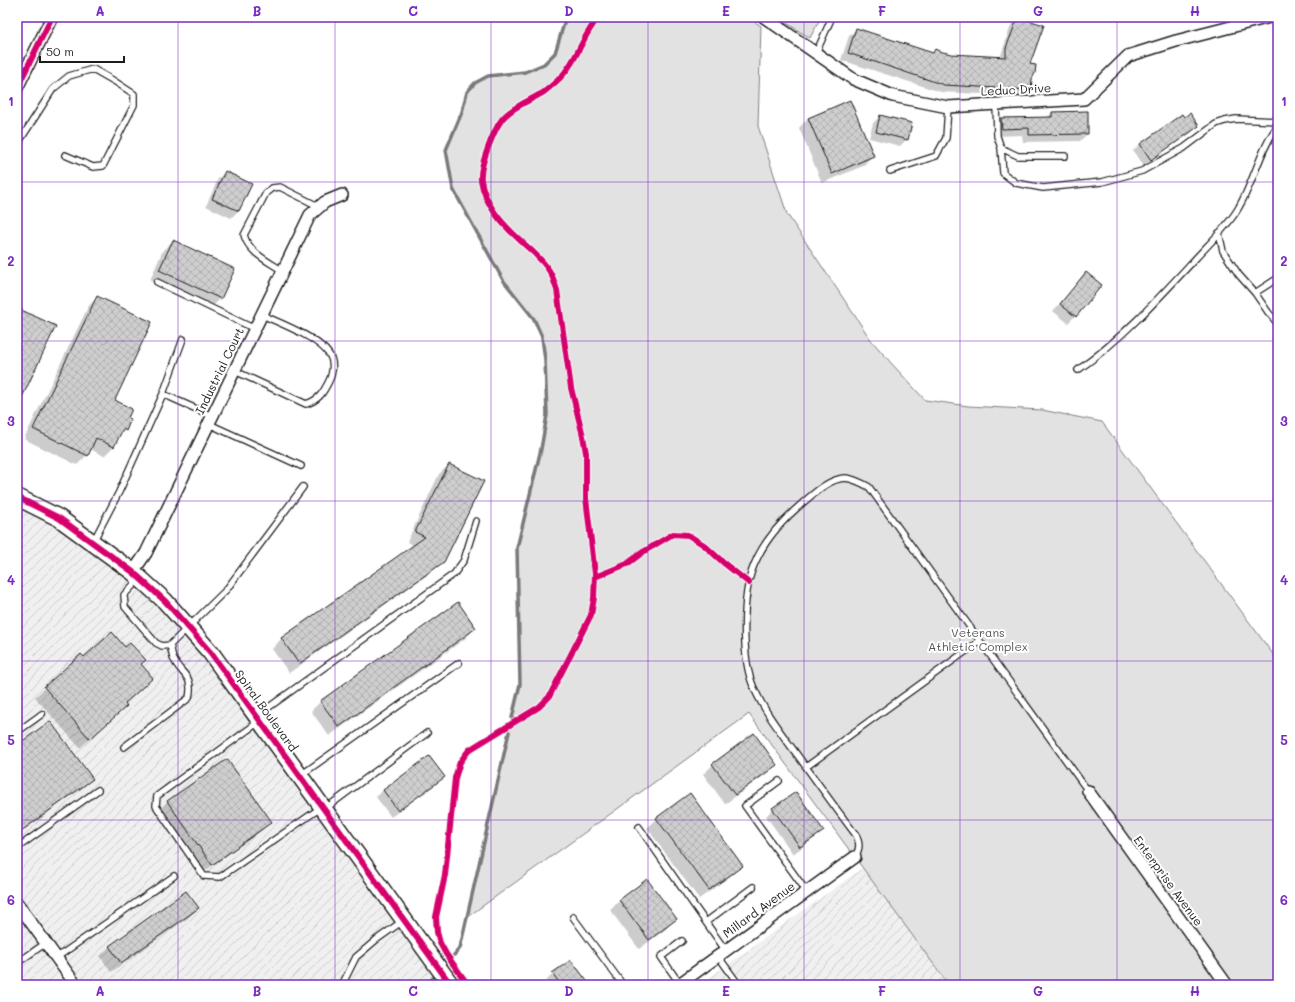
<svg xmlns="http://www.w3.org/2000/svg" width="1295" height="1002" viewBox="0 0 1295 1002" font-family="Mali,sans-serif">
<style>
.industrial{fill:url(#industrial-furrows)}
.green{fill:#e2e2e2;stroke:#7f7f7f}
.shadow{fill:#0003}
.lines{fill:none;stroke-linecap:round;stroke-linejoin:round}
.stream{stroke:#7a7a7a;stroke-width:3.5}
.building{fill:url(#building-cross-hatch);stroke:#1c1c1c}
.lane-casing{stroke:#1c1c1c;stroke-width:8}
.street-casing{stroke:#1c1c1c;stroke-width:14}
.secondary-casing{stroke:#1c1c1c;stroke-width:19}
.lane{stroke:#fff;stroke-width:5.5}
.street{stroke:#fff;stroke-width:11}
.secondary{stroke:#fff;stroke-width:16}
.cycleway-casing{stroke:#fff;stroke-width:8}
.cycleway{stroke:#d6006c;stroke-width:6}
.grid{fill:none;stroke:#7b2cbf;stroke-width:1;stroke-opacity:0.55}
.labels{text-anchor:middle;stroke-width:4;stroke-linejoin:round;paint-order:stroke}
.street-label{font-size:12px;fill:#1c1c1c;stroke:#fff}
.park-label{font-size:12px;fill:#575757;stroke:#fff}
.neatline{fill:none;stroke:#7b2cbf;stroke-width:1.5}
.grid-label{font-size:13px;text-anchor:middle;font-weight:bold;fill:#7b2cbf}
</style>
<defs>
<pattern id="industrial-furrows" width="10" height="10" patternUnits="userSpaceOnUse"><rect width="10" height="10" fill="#f0f0f0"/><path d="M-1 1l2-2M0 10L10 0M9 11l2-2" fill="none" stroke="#cdcdcd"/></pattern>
<pattern id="building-cross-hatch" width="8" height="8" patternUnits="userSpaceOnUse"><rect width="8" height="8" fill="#cecece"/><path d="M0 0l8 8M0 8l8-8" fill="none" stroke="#b0b0b0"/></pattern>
</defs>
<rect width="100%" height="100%" fill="#fff"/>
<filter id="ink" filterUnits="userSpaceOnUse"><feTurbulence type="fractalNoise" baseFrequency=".025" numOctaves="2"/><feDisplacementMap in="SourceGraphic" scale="8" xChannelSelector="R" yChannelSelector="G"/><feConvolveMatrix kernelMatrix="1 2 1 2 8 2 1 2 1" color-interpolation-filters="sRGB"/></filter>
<g filter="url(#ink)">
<path class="industrial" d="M17,497L165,601L451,985H17Z
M864,867L949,985H699Z"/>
<path class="green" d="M566,17H748L761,26L758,126L787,214L871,340L892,364L925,400L968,406L1042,410L1102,422L1278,661V985H949L749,714L466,918L520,684L517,548L541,449L547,415L545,360L542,337L534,319L503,280L453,189L446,150L462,112L467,92L475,83L488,76L525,72L544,64L555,53Z
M777,17H821L810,38Z"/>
<path class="shadow" d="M1019,18L1031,79L1030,89L1023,96L941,92L841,60L849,36L856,29L932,54L935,50L950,55L1000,58L1011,25Z
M1087,112V134L1080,141L1023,142L1022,135L995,136V126L1002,119L1046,118L1052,113Z
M1182,115L1184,119L1198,126L1191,133L1143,166L1133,151L1140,144Z
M880,116L907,139L900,146L869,138L873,123Z
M808,118L872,156L863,166L822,183L799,128Z
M225,172L238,211L231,218L206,206L218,179Z
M173,241L234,269L220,299L211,308L150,280L163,250Z
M1086,273L1075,316L1068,323L1053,311Z
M97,297L113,401L127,418L125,430L117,438L113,447L104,456L90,449L87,455L77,465L24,439L88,307Z
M449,465L443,561L433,571L289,673L272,649L281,639L414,546L407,542L439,474Z
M475,628L466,638L329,736L311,711L321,701Z
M125,648L140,665L124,704L116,715L80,748L35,697L81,656L84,659Z
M17,746L92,779L82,788L17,835Z
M226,760L270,822L261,831L202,873L158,812L167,802Z
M713,765H776L766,774L725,804L703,774Z
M443,777L436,784L391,817L376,797L383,790Z
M773,809L822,831L815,838L793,854L766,816Z
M657,819L741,866L732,875L699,899L647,828Z
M646,880L675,919L666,929L639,949L610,910L619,901Z
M186,892L198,908L188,918L111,972L100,956L109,947Z
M553,974L589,985H549L546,981Z"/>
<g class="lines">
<path class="stream" d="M512,718L520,684L517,548L541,449L547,415L545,360L542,337L534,319L503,280L453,189L446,150L462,112L467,92L475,83L488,76L525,72L544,64L555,53L566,17
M454,955L460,948L509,732
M427,985L438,972"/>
</g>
<path class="building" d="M1018,17L1044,25L1030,64L1036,65L1035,73L1032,79L1031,90L944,85L848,53L856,28L933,53L935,49L939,51L951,54L1006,57V48Z
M850,100L874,156L832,174L808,118Z
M1088,111V134L1029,135V128L1002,129L1001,118L1052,117V112Z
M1190,113L1199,126L1151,160L1140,144L1182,114L1184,117Z
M880,115L912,123L908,140L876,132Z
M225,171L252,184L239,211L212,199Z
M173,240L235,269L221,299L159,270Z
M1086,272L1102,285L1076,317L1060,304Z
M97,296L152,322L115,400L132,409L128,418L131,419L126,431L123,429L114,447L96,438L88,456L33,429Z
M17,308L56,326L17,408Z
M449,464L484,481L444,562L299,664L281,638L425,537L415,532Z
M458,602L476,628L339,727L320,701Z
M112,632L125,647L130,643L146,660L141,664L153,678L125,703L127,706L90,739L44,687L81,654L84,657Z
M50,721L93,779L17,834V745Z
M754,733L777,765L735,795L712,764Z
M429,756L445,777L398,811L383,790Z
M227,759L272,822L212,865L167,801Z
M796,792L824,831L800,847L772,808Z
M690,793L743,866L709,890L656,818Z
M647,879L677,919L649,940L619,900Z
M186,891L199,908L121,963L109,946Z
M571,960L590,985H561L552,973Z"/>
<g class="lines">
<g class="lane-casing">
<path id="lane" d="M816,53L832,17
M996,104L997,136L1001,148L1018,156H1065
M17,145L53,89L69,76L93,69L114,81L134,94V105L103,166L93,167L65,155
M1001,148L1003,173L1016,183L1043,188L1102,182L1142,171L1184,148L1216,124L1225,121L1236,119L1278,121
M890,171L936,156L946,138L948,107
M1219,233L1223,251L1239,275L1255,293L1268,312L1278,324
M283,271C268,261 249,253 244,235L266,193L272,188L280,187L320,207
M157,282L255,329
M1255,293L1278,278
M1078,370C1122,339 1159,298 1196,258C1209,244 1230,224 1239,207C1254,181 1260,150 1278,125
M235,371L306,404C319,400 323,393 329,381C332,375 334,365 331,358C323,339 280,323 262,315
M163,394L212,416
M209,424L301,466
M94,540L119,492L163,394L183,339
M139,579L124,595L125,607L156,643L162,646L170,645L226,590L303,487
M258,715L454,574L464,560L476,521
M260,721L157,796L156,806L204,876L220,877L322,807
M17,732L42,714
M124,747L189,698C194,674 181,676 173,658C172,654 171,649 170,645
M806,767L980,641
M301,775L459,663
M779,781L745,806L807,892
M326,808L427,733
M639,827L726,951
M17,848L98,790
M855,857C860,848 860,844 856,835C836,809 817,782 798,756C782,734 765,713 754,688C741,660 742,593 754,565C763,543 779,524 797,508C810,497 828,478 846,478C854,479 862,483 869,487L1088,791
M573,917L623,985
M706,922L753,887
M718,956L739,985
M56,958L174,876
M17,963L46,943
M680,984L661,957L682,941
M342,985L356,957L376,940L404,920"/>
</g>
<g class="street-casing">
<path id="street" d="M764,17L853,79L893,96L948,107L1084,99L1128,56L1176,41L1270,17
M17,88L52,17
M133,572L146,553L310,215L325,202L342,195
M1088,791L1227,985
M17,903L76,985
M678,985L855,857"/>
</g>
<g class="secondary-casing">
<path id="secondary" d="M17,497L59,518L133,572L165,601L211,653L451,985"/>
</g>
<use href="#lane" class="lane"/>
<use href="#street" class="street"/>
<use href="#secondary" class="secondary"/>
<g class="cycleway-casing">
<path id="cycleway" d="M17,88L52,17
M17,497L59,518L133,572L165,601L211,653L451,985
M595,577L627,564L643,552L673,534L688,535L704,545L725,564L749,583
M468,985L446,954L440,943L437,932L436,917L445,875L455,778L460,762L469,750L539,707L549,697L591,615L594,598L595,574L586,498V453L583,436L571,388L557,290C555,285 554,280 552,276C548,266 540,259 533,252C520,240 505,228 495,213C488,203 483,193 481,180C479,167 495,125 505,116C516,105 531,100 544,92C549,88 555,83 560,78C578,60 582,35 599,17"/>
</g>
<use href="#cycleway" class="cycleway"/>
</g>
</g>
<path class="grid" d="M178,17V985M335,17V985M491,17V985M648,17V985M804,17V985M960,17V985M1117,17V985M17,182H1278M17,341H1278M17,501H1278M17,661H1278M17,820H1278"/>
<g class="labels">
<g class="street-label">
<text transform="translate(1016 90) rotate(-3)" y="4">Leduc Drive</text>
<text transform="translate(220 371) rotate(-64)" y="4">Industrial Court</text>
<text transform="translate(266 711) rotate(54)" y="4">Spiral Boulevard</text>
<text transform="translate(1168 881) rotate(54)" y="4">Enterprise Avenue</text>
<text transform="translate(759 910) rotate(-36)" y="4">Millard Avenue</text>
</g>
<g class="park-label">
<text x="978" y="637">Veterans<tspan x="978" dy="14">Athletic Complex</tspan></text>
</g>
</g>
<rect width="1295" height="1002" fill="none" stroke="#fff" stroke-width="44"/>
<path d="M40 56v6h84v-6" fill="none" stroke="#1c1c1c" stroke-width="2"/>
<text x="46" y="56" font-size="12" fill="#1c1c1c" stroke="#ffffff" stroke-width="3" paint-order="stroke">50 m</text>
<rect x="22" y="22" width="1251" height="958" class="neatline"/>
<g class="grid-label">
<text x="100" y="16">A</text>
<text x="257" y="16">B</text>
<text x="413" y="16">C</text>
<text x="569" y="16">D</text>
<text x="726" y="16">E</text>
<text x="882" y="16">F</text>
<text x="1038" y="16">G</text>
<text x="1195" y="16">H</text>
<text x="11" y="106">1</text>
<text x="1284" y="106">1</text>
<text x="11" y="266">2</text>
<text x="1284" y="266">2</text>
<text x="11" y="426">3</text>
<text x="1284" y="426">3</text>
<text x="11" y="585">4</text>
<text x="1284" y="585">4</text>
<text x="11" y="745">5</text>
<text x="1284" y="745">5</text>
<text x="11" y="905">6</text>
<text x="1284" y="905">6</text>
<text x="100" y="996">A</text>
<text x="257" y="996">B</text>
<text x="413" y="996">C</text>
<text x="569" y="996">D</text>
<text x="726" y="996">E</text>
<text x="882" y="996">F</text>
<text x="1038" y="996">G</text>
<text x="1195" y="996">H</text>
</g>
</svg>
